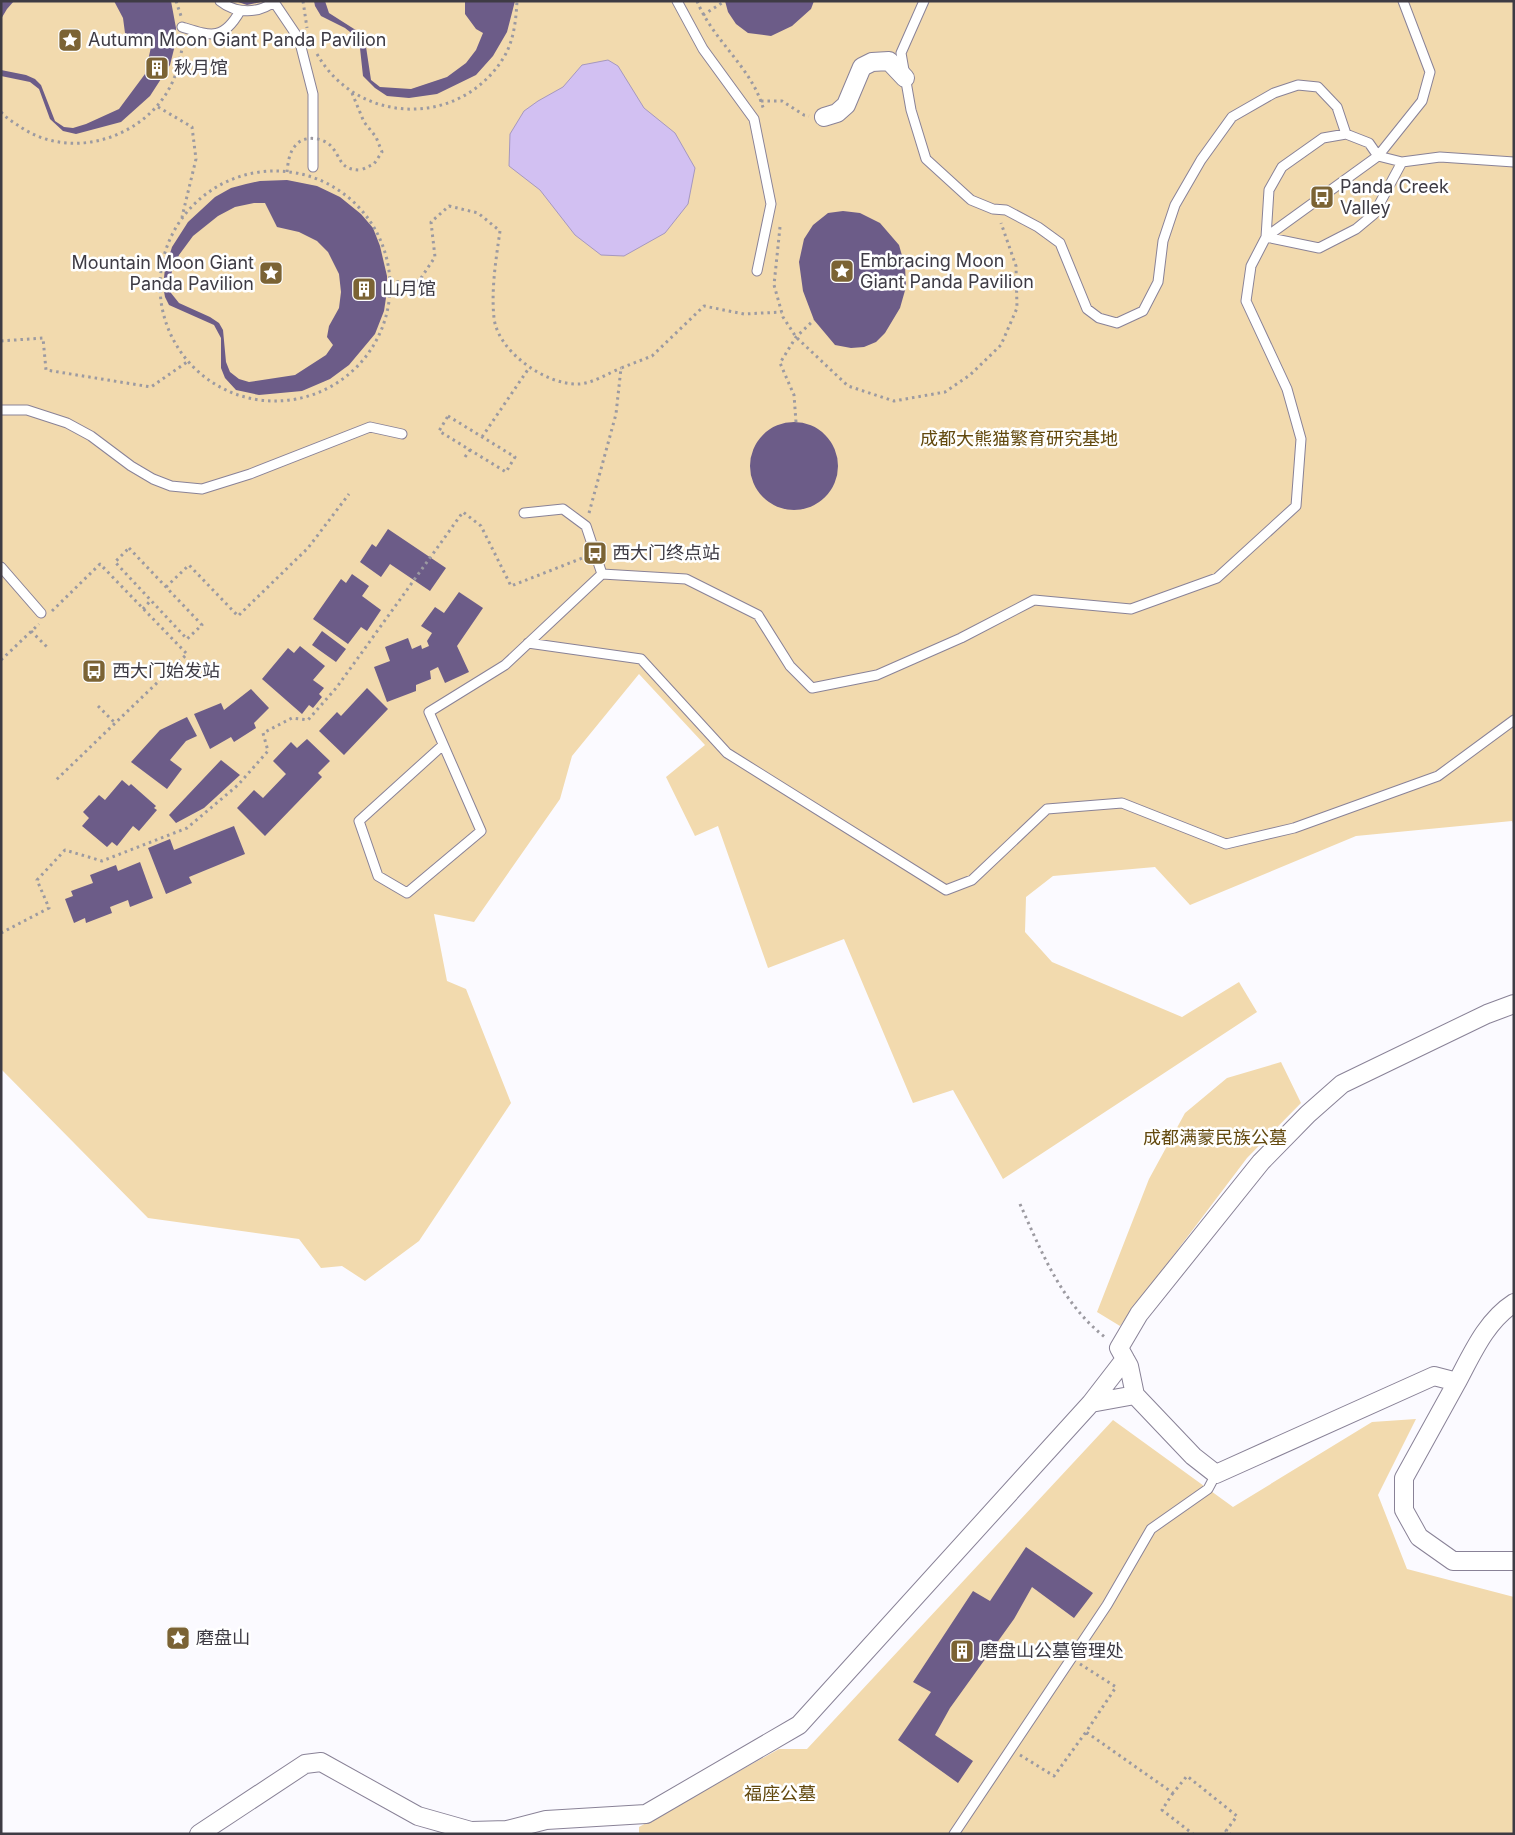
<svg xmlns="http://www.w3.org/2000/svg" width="1515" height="1835" viewBox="0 0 1515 1835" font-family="Inter,'Noto Sans SC',sans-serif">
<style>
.green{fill:#f2daae}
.water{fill:#d2c0f2;stroke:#a698be}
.building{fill:#6c5c88;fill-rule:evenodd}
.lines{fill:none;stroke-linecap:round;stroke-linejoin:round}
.lane-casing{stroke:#898297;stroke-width:11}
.street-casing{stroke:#898297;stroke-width:20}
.path{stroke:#9c9aa1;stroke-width:3;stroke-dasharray:2.5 4;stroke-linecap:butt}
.lane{stroke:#fff;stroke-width:9}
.street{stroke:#fff;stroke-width:18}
.path-bridge{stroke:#9c9aa1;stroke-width:3;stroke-dasharray:2.5 4;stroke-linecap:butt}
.labels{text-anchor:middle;stroke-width:5;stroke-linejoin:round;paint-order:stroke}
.poi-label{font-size:18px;fill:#3e3b44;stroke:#fff;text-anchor:start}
.park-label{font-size:18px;fill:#63490e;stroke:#fff}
</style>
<rect width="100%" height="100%" fill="#fbfaff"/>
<path class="green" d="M1,1H1514V826L1512,821L1356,836L1190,905L1155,867L1053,876L1026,897L1025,932L1052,962L1182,1017L1239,982L1257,1012L1003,1179L953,1090L913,1103L844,939L768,968L718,826L695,836L666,777L705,745L639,674L572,756L560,799L474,922L434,914L447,981L466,989L511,1103L419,1241L365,1281L342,1266L321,1268L299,1239L148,1218L1,1069Z
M1281,1062L1301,1103L1247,1158L1120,1326L1097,1312L1149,1179L1185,1113L1227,1078Z
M1416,1419L1378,1495L1407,1569L1514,1597V1834H639V1827L779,1749H807L1113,1420L1233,1507L1372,1422Z"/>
<path class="water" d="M608,60L618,66L644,108L675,133L695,168L688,204L665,233L624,256L601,255L575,235L540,190L509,166L510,134L524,111L538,101L563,87L582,65Z"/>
<path class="building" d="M1,1H14L7,9L1,19Z
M114,1H171L176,28L174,49L170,65L150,96L121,122L76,134L63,131L50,119L39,89L30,82L1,76V70L26,75L35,79L41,85L55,121L64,127L73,128L86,124L119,109L145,74L151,47L125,33L123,18Z
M235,1H261V2L247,5Z
M314,1H325L329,13L362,34L365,40L371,80L380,87L411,89L447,77L466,63L476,50L483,33L476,29L465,14V1H515L507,32L493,56L476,75L437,94L409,98L387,96L375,88L363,76L359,39L345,28L321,16L315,6Z
M725,1H814L811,9L792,26L771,36L748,33L736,24L728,12Z
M287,180L317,186L340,197L361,214L373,228L380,246L387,276V291L384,311L375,334L349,365L330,379L302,391L259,395L236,390L225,378L221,368V338L214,325L169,305L165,297L163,286L165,269L172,247L188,222L215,197L231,188L246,184L260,181ZM254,203H265L277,227L299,232L317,241L328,252L339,274L341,292L339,308L329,326L327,337L333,345L326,355L295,375L249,382L239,379L230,372L226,362L223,330L219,323L210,317L179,303L171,293L169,286L172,271L179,255L193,236L218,216L235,207Z
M843,211L860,213L880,223L899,245L905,266L906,287L900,308L885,333L876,342L864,347L851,348L835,345L814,320L803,291L799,262L804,239L813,225L828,213Z
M750 466a44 44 0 1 1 88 0a44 44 0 1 1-88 0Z
M388,529L446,568L430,591L390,564L381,577L360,562L372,544L376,547Z
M352,574L369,586L362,596L381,610L367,631L361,627L348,644L313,619L341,579L346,583Z
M459,592L483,608L457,646L469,672L445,683L438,667L430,671L431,679L416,685V691L387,702L374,667L390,661L385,647L408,638L412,649L421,645L422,649L429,646L427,641L432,633L421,626L435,607L444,613Z
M322,631L346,649L336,662L312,645Z
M300,646L325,666L313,680L324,688L319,694L322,697L313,708L309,705L302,714L262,679L288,648L294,653Z
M367,688L388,709L344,755L319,731L337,712L341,716Z
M251,689L269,708L254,723L256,728L234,742L231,737L210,749L194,714L221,703L224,710Z
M187,717L197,736L186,741L170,760L182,769L167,789L131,762L160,730Z
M307,739L330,761L318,773L322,777L265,836L237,808L254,790L263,798L286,774L273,761L291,742L297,748Z
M221,760L240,775L204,808L176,823L169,815Z
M122,780L129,786L131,784L156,806L154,808L157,810L139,831L133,826L117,846L112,842L107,847L82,826L89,818L83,812L99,795L105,800Z
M234,826L245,854L189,877L192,883L166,894L148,848L170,839L174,850Z
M140,862L153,898L130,907L128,900L110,907L112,913L86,923L85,918L74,923L65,899L73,896L71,891L93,883L90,875L116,865L118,871Z
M1026,1547L1093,1593L1074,1618L1032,1587L1014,1619L950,1708L935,1735L973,1761L958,1783L898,1740L931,1692L913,1682L973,1591L990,1601Z"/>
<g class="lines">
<g class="lane-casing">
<path id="lane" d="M220,1C236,14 259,14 275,1
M677,1L703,49L754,119L771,204L757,271
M924,1L901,53L911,110L926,159L971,200L993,209L1006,210L1038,227L1060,243L1087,309L1099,318L1117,323L1143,311L1158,282L1163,241L1175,205L1201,160L1232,117L1274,93L1298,85L1318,87L1337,107L1346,134
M274,2L299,39L313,94V167
M182,27C211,36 223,41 240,11
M1402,162L1374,214L1356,229L1319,248L1266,237L1269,190L1282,167L1323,138L1346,134L1369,143L1378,156L1402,162L1440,157L1514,162
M1,410H27L67,423L91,436L131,466L153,479L171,486L202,489L250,474L370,427L402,434
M524,513L563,509L586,526L602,574L686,579L758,615L790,666L812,688L877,675L961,638L1034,600L1131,609L1217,578L1296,506L1301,439L1287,389L1246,301L1251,266L1266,237L1378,156L1422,101L1430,72L1403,1
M1,567L41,613
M528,643L641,659L727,753L946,890L972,880L1047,809L1122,803L1226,844L1294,828L1438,776L1514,720
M443,745L359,821L378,876L407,893L481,831L429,712L505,665L602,574
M954,1834L1107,1605L1151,1529L1208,1489L1216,1474"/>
</g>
<g class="street-casing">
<path id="street" d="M824,117L837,113L846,105L862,67L872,62L889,61L905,78
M1457,1382C1472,1354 1486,1321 1514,1303
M1135,1395L1129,1366L1119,1348L1139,1314L1261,1162L1308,1114L1342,1084L1487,1014L1514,1004
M1091,1403L1125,1359
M199,1834L305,1764L321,1762L418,1816L471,1831L507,1830L546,1820L646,1814L799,1725L1091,1403L1135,1395L1193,1456L1216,1474L1434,1376L1457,1382L1404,1478V1510L1419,1537L1453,1561H1514"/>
</g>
<path class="path" d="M176,1L181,16
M303,1L307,28
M697,1C713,41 753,68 764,111
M703,15L725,1
M317,54C358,126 461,128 504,57C514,40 516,20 517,1
M352,93L364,122L376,137L382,152L374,164L361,170
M761,101H782L804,115L809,116
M158,107L192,127L196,159L182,217
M1,112C7,119 15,123 22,128C79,165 162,131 178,66C180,57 183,48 183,39
M160 286a115 115 0 1 1 230 0a115 115 0 1 1-230 0Z
M780,227L774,285L783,317L796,337L848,386L894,401L945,392L970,375L1001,345L1017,308L1016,266L1001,223
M390,282L419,281L435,257L431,222L449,206L478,213L500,231C496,259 491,290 494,318C498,352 546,385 578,384C591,384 609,373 621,368
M1,341L43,338L46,370L151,387L187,362
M448,416L515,457L506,472L439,431Z
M796,422L794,395L780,363L796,337L814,320
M482,437L529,368
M465,457L470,450
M589,513L616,414L621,368L652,356L704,306L744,314L782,312
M129,548L202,625L187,639L115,562Z
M166,587L189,565L238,616L308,548L349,494
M143,609L151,600
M52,611L100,564L187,654L55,781
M31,631L48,648
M1,660L39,624
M98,706L115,723
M1,933L49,908L37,880L65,850L102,861L187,828L238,785L268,751L263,733L292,718L308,720L337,687L463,512L481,526L511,586L585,557
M1020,1204C1042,1253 1062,1304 1106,1338
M1080,1664L1116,1687L1086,1732L1173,1793L1187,1776L1237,1816L1226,1831L1230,1834
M1020,1755L1054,1776L1086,1732
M1173,1793L1162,1810L1193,1834"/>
<use href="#lane" class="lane"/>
<use href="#street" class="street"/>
<path class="path-bridge" d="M287,172C288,163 289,153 295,146C303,135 321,137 330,145C342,157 338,170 361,170"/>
</g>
<defs>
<g id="sight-square" transform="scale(1.25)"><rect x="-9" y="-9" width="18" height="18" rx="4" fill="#7b6334" stroke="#fff"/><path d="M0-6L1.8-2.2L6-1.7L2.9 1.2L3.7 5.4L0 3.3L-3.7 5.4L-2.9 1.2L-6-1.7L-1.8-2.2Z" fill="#fff"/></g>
<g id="building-square" transform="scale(1.25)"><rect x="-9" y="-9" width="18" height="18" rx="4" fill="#7b6334" stroke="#fff"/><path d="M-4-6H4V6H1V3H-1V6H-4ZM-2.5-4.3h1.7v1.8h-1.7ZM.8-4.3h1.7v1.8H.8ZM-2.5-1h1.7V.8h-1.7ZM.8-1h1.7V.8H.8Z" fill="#fff"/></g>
<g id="bus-square" transform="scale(1.25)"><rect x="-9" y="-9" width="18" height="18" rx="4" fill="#7b6334" stroke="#fff"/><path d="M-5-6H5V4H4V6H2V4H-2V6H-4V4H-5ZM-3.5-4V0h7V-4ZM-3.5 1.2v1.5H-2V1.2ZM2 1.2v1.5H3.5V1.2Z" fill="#fff"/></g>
</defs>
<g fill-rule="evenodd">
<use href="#sight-square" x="70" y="40"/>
<use href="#building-square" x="157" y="68"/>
<use href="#bus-square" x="1322" y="197"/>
<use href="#sight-square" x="842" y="271"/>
<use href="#sight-square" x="271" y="273"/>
<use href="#building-square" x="364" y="289"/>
<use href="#bus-square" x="595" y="553"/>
<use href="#bus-square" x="94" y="671"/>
<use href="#sight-square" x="178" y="1638"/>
<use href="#building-square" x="962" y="1651"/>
</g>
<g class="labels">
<g class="poi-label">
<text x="88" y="46">Autumn Moon Giant Panda Pavilion</text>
<text x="174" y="74">秋月馆</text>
<text x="1340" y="193">Panda Creek<tspan x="1340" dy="21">Valley</tspan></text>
<text x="860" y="267">Embracing Moon<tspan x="860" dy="21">Giant Panda Pavilion</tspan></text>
<text x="254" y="269" text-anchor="end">Mountain Moon Giant<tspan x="254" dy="21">Panda Pavilion</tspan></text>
<text x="382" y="295">山月馆</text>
<text x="612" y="559">西大门终点站</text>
<text x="112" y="677">西大门始发站</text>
<text x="196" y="1644">磨盘山</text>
<text x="980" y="1657">磨盘山公墓管理处</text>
</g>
<g class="park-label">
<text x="1019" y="445">成都大熊猫繁育研究基地</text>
<text x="1215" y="1144">成都满蒙民族公墓</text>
<text x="780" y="1800">福座公墓</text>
</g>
</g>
<rect width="1515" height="1835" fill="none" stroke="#3e3b44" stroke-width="5"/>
</svg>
